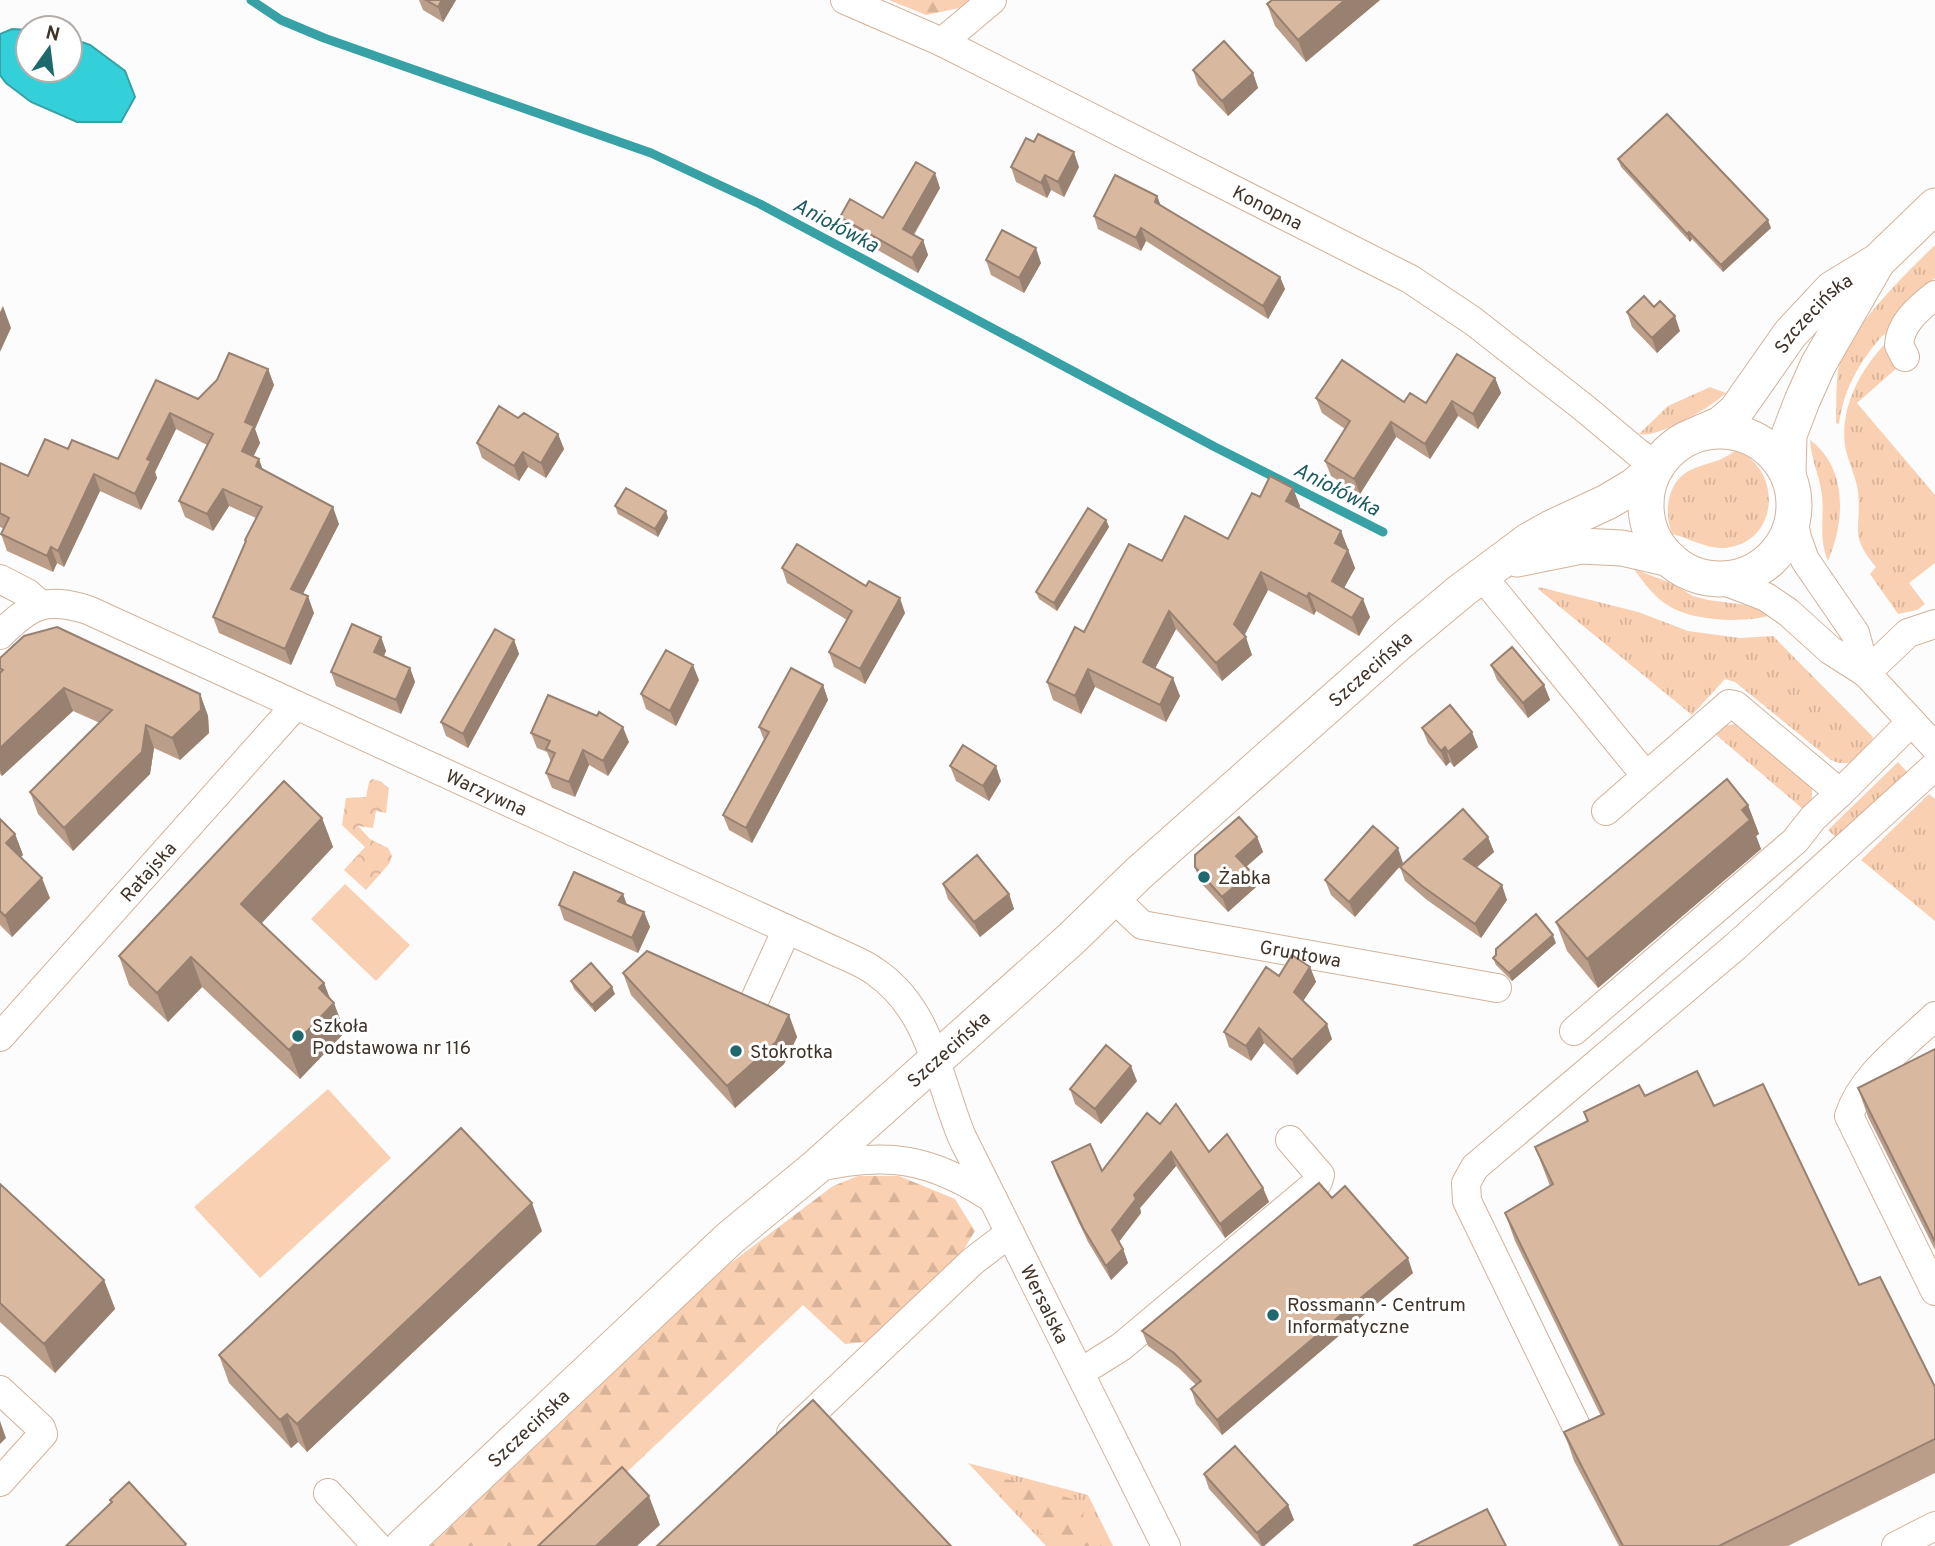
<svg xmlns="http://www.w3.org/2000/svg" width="1935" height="1546" viewBox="0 0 1935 1546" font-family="Overpass,sans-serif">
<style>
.grass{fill:url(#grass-tufts)}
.forest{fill:url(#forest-firs)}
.park{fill:url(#park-crowns)}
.pitch{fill:#fad0b2}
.water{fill:#34d0da;stroke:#38a1a5;stroke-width:2}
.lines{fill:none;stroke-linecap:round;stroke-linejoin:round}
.stream{stroke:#38a1a5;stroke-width:9}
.minor-casing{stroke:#d2b29a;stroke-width:30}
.major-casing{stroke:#d2b29a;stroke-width:37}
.minor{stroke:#fff;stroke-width:28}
.major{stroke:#fff;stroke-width:35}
.wall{fill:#bb9e8a}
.shaded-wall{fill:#988170}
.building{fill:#d9b8a0;stroke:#988170;stroke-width:2}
.poi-dot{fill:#1d696e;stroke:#fff;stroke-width:2.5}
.labels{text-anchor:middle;stroke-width:6;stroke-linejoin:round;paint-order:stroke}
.street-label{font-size:19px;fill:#403329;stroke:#fff}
.poi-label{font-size:19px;fill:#403329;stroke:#fff;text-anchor:start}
.water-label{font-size:21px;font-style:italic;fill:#1f5c60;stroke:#fff}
</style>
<defs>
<pattern id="grass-tufts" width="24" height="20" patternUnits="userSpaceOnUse" patternTransform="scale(1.75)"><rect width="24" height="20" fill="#fad0b2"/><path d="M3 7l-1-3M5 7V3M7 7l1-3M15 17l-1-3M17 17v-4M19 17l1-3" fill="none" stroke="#d7b399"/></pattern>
<pattern id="forest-firs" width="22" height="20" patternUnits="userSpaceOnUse" patternTransform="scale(1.75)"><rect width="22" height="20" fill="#fad0b2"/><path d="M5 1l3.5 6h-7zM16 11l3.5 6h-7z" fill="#d7b399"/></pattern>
<pattern id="park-crowns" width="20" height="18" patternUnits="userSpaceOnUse" patternTransform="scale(1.75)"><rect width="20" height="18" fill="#fad0b2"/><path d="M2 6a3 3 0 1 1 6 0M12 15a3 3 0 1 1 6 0" fill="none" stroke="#d7b399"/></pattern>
</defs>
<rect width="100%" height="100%" fill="#fcfcfc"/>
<path class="grass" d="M1935,245V278C1917,294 1893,310 1887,334L1882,336C1859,363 1844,388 1839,424L1836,423C1837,406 1835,378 1840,363C1852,326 1906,273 1935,245Z
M1885,344L1889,358L1898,367L1857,403L1935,495V563L1909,583L1925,604L1917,610L1898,614L1870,574L1876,567C1848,534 1862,530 1858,492C1856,476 1848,462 1845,446C1840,408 1860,370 1885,344Z
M1710,387L1726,393C1711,407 1658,439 1639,434L1668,406Z
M1810,440C1848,468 1845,521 1828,561C1817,535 1826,515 1821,489C1818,472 1811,458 1810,440Z
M1736,450C1784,470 1779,544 1724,548C1707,549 1689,538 1672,534C1663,509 1668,478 1695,468C1710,462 1723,461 1736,450Z
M1634,569L1671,583L1693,596L1708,600L1754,606L1773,615C1744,623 1695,622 1669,606C1654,597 1644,583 1634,569Z
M1539,587L1638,612L1688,631L1740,638L1773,636L1873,737C1864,756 1851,770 1831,760L1735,682L1725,679L1692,715L1538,589Z
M1737,724L1812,785V799L1804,810L1714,733L1726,725Z
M1898,762L1908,773L1841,842L1828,830Z
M1929,794L1935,799V921L1861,860Z
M968,1463L1088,1495L1113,1546H1046Z"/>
<path class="forest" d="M889,0H976L969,6L926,15Z
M858,1176H899L955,1199L975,1231L956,1262L866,1342L845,1344L803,1305L549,1546H430L723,1269L833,1186Z
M990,1478L1011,1480L1085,1503L1083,1517L1096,1546H1053Z"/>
<path class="park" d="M372,779L380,781L389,788L386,813L376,811L373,828L358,826L370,839L388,848L392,856L389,864L366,890L344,870L365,847L342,825L346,798L366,797L369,782Z"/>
<path class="pitch" d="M345,884L410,945L376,981L311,919Z
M328,1089L391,1158L260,1278L194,1207Z"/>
<path class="water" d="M12,29L28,30V70H70V38L90,45L125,71L135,97L121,122H77L31,102L6,83L0,75V34Z"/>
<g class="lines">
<path class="stream" d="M251,0L281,20L324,38L651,153L760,204L1215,447L1383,532"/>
<g class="minor-casing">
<g id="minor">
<path id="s1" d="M845,0L942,42L1410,279L1473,321L1583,407L1638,453L1657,466"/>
<path d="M942,42L992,0"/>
<path d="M1905,357L1899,345C1900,323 1919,308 1935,295"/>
<path d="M1793,517L1797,538L1805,560L1855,633L1866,673"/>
<path d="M1482,576L1646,776"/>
<path d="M0,579L27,593L40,604"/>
<path d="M1719,579L1766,597L1788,612L1830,650L1866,673L1935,747"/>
<path id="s2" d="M0,635C31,604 46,597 88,610L839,953C852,959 866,964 877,973C932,1012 938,1080 962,1137L1166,1546"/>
<path d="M1866,673L1908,633L1935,624"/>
<path d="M1606,811L1729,704L1735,705L1840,793L1911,722"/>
<path id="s3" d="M1114,898L1142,925L1497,988"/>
<path d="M756,997L787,929"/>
<path d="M1935,1016C1904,1046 1862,1075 1849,1116L1935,1291"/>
<path d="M1574,1031L1795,841L1813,818L1840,793"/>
<path id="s4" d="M0,1037L296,705"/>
<path d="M815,1168C887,1151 931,1158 993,1199"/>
<path d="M1081,1372L1121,1347L1318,1182L1320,1175L1290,1140"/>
<path d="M0,1390L41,1428L43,1434L0,1482"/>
<path d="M791,1433L973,1261L1010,1233"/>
<path d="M1582,1438L1467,1201L1466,1183L1475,1167L1736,946L1935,766"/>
<path d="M328,1493L377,1546"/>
<path d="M1896,1546L1935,1526"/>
</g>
</g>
<g class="major-casing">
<g id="major">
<circle cx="1720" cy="505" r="74"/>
<path id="s5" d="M1700,433L1721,424L1736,411L1790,334L1832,289L1878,261L1935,206"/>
<path d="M1788,473L1789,435L1802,401L1818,365L1876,264"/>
<path d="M1517,559L1581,546L1622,548L1670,559"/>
<path id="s6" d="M403,1546L730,1238L815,1168L1071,939L1139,873L1401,641L1461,591L1528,541L1551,528L1607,502L1634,486L1657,466"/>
</g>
</g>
<use href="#minor" class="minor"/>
<use href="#major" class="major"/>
</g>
<path class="wall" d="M419,0H456L443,22L423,10Z
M1380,0L1306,62L1275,26L1267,4Z
M1193,70L1253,73L1258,88L1228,116L1198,85Z
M1034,142L1079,167L1064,197L1051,190L1047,198L1016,182L1011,167Z
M1618,159L1771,228L1723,272L1692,239L1690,242L1621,167Z
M940,188L914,235L923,240L928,255L918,273L846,232L840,217L883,218Z
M1157,196L1161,206L1280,277L1285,289L1268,319L1146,241L1141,251L1098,229L1094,216Z
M986,260L1041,263L1024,293L991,275Z
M1654,307L1680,331L1657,353L1632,327L1627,312Z
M268,369L274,385L255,429L260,443L253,456L263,469L339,524L303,594L314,613L291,665L219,633L213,617L246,543L245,540L256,518L229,506L213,531L185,517L179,501L207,445L176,429L155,472L157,478L141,510L100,491L64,567L57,563L53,572L7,551L1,534L4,529L0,527V463L28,476L68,449L118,459L156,380L198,399Z
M1495,378L1501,393L1478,429L1458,416L1430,459L1396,437L1360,494L1331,476L1325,461L1345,429L1322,413L1316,398L1426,403Z
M518,418L558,434L564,449L546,478L528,467L519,481L482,458L477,443Z
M1260,497L1300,506L1299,508L1341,531L1355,568L1344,588L1370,617L1359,636L1316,611L1314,615L1268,590L1244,635L1252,655L1222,681L1176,629L1155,668L1180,696L1166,722L1095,687L1081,714L1053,700L1047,682L1084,632L1162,561L1228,539Z
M615,506L668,518L658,537L618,514Z
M1106,520L1109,527L1057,611L1039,599L1036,592Z
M782,568L866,586L905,613L865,684L834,667L829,652L847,620L787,583Z
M381,637L386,651L384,656L410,668L415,682L401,714L336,686L331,672Z
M514,640L519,654L468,748L446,736L441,722Z
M0,658L200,694L208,716L209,733L180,760L154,748L150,774L73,851L38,814L30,792L100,723L73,711L2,776L0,774Z
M1491,665L1544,685L1550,700L1528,718L1497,680Z
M699,680L676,726L646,709L641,694Z
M823,685L828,700L752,843L729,830L723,815L764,740L759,727Z
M1422,728L1478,747L1454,767L1450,762L1446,766L1428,743Z
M531,733L629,742L608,776L589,765L575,797L552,788L546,773L551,762L547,752L537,748Z
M950,766L1001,781L989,801L956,781Z
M1748,805L1759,834L1756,836L1761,849L1598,988L1567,951L1556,922Z
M322,818L333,847L262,923L324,983L330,998L345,1032L300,1079L202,987L168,1022L129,985L119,956Z
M0,819L15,834L23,855L20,857L50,898L12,937L0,925Z
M1373,826L1355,917L1331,895L1325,880Z
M1257,837L1263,852L1246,867L1251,872L1256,887L1228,912L1200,882L1195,867Z
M1488,837L1494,852L1476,868L1507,900L1481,938L1427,900L1405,881L1400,867Z
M943,884L1009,894L1014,909L980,937L948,899Z
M623,894L627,905L644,912L650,927L638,953L564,920L559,905Z
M1556,943L1512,981L1496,965L1493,958Z
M1310,967L1316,982L1303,1001L1332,1039L1297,1075L1264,1043L1251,1061L1229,1047L1224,1032L1279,976Z
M623,973L789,1015L797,1037L784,1064L735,1108L631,995Z
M571,981L615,994L595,1012L574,989Z
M1935,1049V1250L1868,1117L1858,1088Z
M1137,1081L1101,1124L1075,1104L1070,1089Z
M1645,1096L1714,1106L1859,1285L1935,1387V1473L1788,1546H1619L1574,1461L1564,1432L1601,1416L1515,1241L1505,1213L1550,1186L1535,1147L1587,1122L1584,1112Z
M1160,1124L1209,1152L1263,1188L1269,1202L1225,1238L1176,1166L1140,1208L1141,1213L1119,1242L1123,1249L1128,1263L1111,1280L1088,1242L1057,1176L1052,1162L1102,1171Z
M0,1184L104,1280L115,1309L55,1373L0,1322Z
M1332,1198L1413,1273L1222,1435L1196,1404L1191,1389L1196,1385L1179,1368L1148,1346L1142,1331Z
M542,1231L307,1452L298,1442L291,1448L229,1383L219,1355Z
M1204,1474L1288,1505L1294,1520L1264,1546H1261L1209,1489Z"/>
<path class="shaded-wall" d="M442,0H456L443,22L438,7Z
M1345,0H1380L1306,62L1298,40Z
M1253,73L1258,88L1228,116L1222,101Z
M1074,152L1079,167L1064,197L1058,182Z
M935,173L940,188L908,244L903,229Z
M1045,175L1051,190L1047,198L1041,183Z
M1157,196L1162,209L1155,202Z
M1768,220L1771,228L1723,272L1721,265Z
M1141,228L1146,241L1141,251L1136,238Z
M1689,232L1692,239L1690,242L1687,234Z
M923,240L928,255L918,273L912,258Z
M1036,248L1041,263L1024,293L1019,278Z
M1280,277L1285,289L1268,319L1263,306Z
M3,306L11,328L0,352V312Z
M1675,316L1680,331L1657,353L1652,338Z
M268,369L274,385L255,429L260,443L248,468L242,451L245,422Z
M1495,378L1501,393L1478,429L1473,414Z
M1452,401L1458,416L1430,459L1425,444Z
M170,413L176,429L155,472L157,478L141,510L135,494L147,459Z
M1391,422L1396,437L1360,494L1354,479Z
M558,434L564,449L546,478L541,463Z
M523,452L528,467L519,481L514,466Z
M259,459L265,476L256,466Z
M94,474L100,491L64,567L58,551Z
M1293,488L1300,506L1293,519L1286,501Z
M223,489L229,506L213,531L207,514Z
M333,507L339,524L297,605L291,589Z
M666,511L668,518L658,537L655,529Z
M1106,520L1109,527L1057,611L1054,603Z
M1341,531L1348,549L1341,561L1335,543Z
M51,547L57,563L53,572L47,556Z
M1348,550L1355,568L1338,599L1332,581Z
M1261,572L1268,590L1242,640L1246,637L1252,655L1222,681L1216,663Z
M1309,593L1316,611L1314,615L1307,597Z
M308,596L314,613L291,665L285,649Z
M900,598L905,613L865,684L860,669Z
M1363,599L1370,617L1359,636L1352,618Z
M1169,611L1176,629L1149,680L1143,662Z
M381,637L386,651L379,666L374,652Z
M514,640L519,654L468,748L463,734Z
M693,665L699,680L676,726L670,711Z
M410,668L415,682L401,714L396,700Z
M1088,669L1095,687L1081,714L1075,696Z
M1173,678L1180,696L1166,722L1160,705Z
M823,685L828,700L752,843L746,828Z
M1544,685L1550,700L1528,718L1523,703Z
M64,688L73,711L2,776L0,770V748Z
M200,694L208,716L209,733L180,760L172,738Z
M146,725L154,748L150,774L73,851L64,828Z
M623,727L629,742L608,776L603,761Z
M1472,732L1478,747L1454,767L1448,752Z
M1445,747L1450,762L1446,766L1441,751Z
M583,750L589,765L575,797L569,782Z
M996,766L1001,781L989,801L983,786Z
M1748,805L1759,834L1756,836L1761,849L1598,988L1587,959Z
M322,818L333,847L252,933L241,904Z
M15,834L23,855L14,864L6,843Z
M1257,837L1263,852L1241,871L1236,856Z
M1488,837L1494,852L1469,874L1464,859Z
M1398,848L1403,863L1355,917L1349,902Z
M1251,872L1256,887L1228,912L1222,897Z
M42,878L50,898L12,937L5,916Z
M1502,885L1507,900L1481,938L1475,924Z
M623,894L628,909L618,901Z
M1009,894L1014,909L980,937L974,922Z
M644,912L650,927L638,953L632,938Z
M1553,935L1556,943L1512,981L1509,973Z
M191,957L202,987L168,1022L157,993Z
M1310,967L1316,982L1299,1007L1294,992Z
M324,983L332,1005L334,1003L345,1032L300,1079L289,1050L319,988Z
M612,987L615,994L595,1012L592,1005Z
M789,1015L797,1037L784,1064L735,1108L727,1086Z
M1327,1024L1332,1039L1297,1075L1292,1060Z
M1259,1028L1264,1043L1251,1061L1246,1046Z
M1131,1066L1137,1081L1101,1124L1095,1109Z
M1171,1152L1176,1166L1140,1208L1141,1213L1117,1244L1112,1230L1134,1195Z
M1263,1188L1269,1202L1225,1238L1220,1224Z
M532,1203L542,1231L307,1452L297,1424Z
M1123,1249L1128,1263L1111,1280L1106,1266Z
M1408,1258L1413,1273L1222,1435L1217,1420Z
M104,1280L115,1309L55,1373L44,1344Z
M287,1414L298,1442L291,1448L280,1420Z
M0,1421L6,1438L0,1444Z
M649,1496L660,1525L637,1546H596Z
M1288,1505L1294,1520L1264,1546H1262L1257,1533Z"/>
<path class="building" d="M426,0H442L438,7Z
M1272,0H1345L1298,40L1267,4Z
M1224,41L1253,73L1222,101L1193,70Z
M1667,114L1768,220L1721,265L1689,232L1687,234L1618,159Z
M1038,134L1074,152L1058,182L1045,175L1041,183L1011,167L1026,138L1034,142Z
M916,162L935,173L903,229L923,240L912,258L840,217L850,199L883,218Z
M1115,175L1157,196L1155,202L1280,277L1263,306L1141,228L1136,238L1094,216Z
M1002,230L1036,248L1019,278L986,260Z
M1644,296L1654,307L1660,301L1675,316L1652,338L1627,312Z
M229,353L268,369L245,422L254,426L242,451L259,459L256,466L333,507L291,589L308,596L285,649L213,617L246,541L245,540L262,507L223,489L207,514L179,501L213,434L170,413L147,459L151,461L135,494L94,474L58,551L51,547L47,556L1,534L9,518L0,513V463L28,476L45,439L68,449L72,440L118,459L156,380L198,399L217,380Z
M1457,354L1495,378L1473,414L1452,401L1425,444L1391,422L1354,479L1325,461L1350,421L1316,398L1342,360L1404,402L1410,393L1426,403Z
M499,406L518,418L524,413L558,434L541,463L523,452L514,466L477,443Z
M1270,476L1293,488L1286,501L1341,531L1335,543L1348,550L1332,581L1363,599L1352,618L1309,593L1307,597L1261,572L1234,624L1246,637L1216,663L1169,611L1143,662L1173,678L1160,705L1088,669L1075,696L1047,682L1075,627L1084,632L1129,544L1162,561L1185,516L1228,539L1252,493L1260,497Z
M626,488L666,511L655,529L615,506Z
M1088,508L1106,520L1054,603L1036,592Z
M797,544L866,586L869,581L900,598L860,669L829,652L852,611L782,568Z
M352,624L381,637L374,652L410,668L396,700L331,672Z
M57,627L200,694L201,710L172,738L146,725L142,752L64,828L30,792L112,710L64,688L0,748V673L3,670L0,668V658L24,636Z
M495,629L514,640L463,734L441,722Z
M1512,647L1544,685L1523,703L1491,665Z
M666,650L693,665L670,711L641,694Z
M791,668L823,685L746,828L723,815L769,732L759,727Z
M548,695L597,716L599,712L623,727L603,761L583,750L569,782L546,773L555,753L546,749L550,741L531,733Z
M1450,705L1472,732L1448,752L1445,747L1441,751L1422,728Z
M963,745L996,766L983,786L950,766Z
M1727,779L1748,805L1742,810L1750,820L1587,959L1556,922Z
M284,781L322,818L241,904L324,983L319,988L334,1003L289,1050L191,957L157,993L119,956Z
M1463,809L1488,837L1464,859L1502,885L1475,924L1422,886L1400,867Z
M1239,817L1257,837L1236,856L1251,872L1222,897L1195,867V855Z
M0,819L15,834L6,843L42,878L5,916L0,911Z
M1373,826L1398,848L1349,902L1325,880Z
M977,855L1009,894L974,922L943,884Z
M574,872L623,894L618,901L644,912L632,938L559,905Z
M1536,914L1553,935L1509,973L1493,958L1496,955V949Z
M647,951L789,1015L776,1042L727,1086L623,973Z
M1292,955L1310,967L1294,992L1327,1024L1292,1060L1259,1028L1246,1046L1224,1032L1266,967L1279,976Z
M591,963L612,987L592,1005L571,981Z
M1106,1045L1131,1066L1095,1109L1070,1089Z
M1935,1049V1242L1858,1088Z
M1697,1071L1714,1106L1763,1084L1859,1285L1880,1277L1935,1387V1439L1719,1546H1623L1564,1432L1604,1414L1505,1213L1553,1184L1535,1147L1588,1121L1584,1112L1639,1085L1645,1096Z
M1176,1104L1209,1152L1227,1134L1263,1188L1220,1224L1171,1152L1134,1195L1136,1199L1112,1230L1123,1249L1106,1266L1083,1228L1052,1162L1090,1144L1102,1171L1147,1113L1160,1124Z
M461,1128L532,1203L297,1424L287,1414L280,1420L219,1355Z
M1319,1183L1332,1198L1345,1186L1408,1258L1217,1420L1191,1389L1201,1381L1174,1353L1142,1331Z
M0,1184L104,1280L44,1344L0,1303Z
M813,1400L951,1546H657Z
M1235,1446L1288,1505L1257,1533L1204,1474Z
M622,1467L649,1496L596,1546H538Z
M129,1482L186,1544L184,1546H66L112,1502L110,1500Z
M1487,1509L1506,1546H1413Z"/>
<g class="poi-dot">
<circle cx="1204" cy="877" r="7"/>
<circle cx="298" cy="1036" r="7"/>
<circle cx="736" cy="1051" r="7"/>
<circle cx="1273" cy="1315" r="7"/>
</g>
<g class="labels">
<g class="street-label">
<text dy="7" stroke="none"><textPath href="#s1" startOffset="471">Konopna</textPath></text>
<text dy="7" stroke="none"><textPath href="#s5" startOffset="168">Szczecińska</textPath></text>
<text dy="7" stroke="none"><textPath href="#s6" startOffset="1306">Szczecińska</textPath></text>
<text dy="7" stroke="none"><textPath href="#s2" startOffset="537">Warzywna</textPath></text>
<text dy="7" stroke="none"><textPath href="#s4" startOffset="222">Ratajska</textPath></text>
<text dy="7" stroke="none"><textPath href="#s3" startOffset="200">Gruntowa</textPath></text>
<text dy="7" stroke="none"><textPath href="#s6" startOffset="738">Szczecińska</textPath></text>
<text dy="7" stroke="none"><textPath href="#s2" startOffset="1342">Wersalska</textPath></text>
<text dy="7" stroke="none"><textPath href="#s6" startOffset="172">Szczecińska</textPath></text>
</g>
<g class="poi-label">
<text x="1218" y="884">Żabka</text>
<text x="312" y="1032">Szkoła<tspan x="312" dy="22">Podstawowa nr 116</tspan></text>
<text x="750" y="1058">Stokrotka</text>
<text x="1287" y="1311">Rossmann - Centrum<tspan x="1287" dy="22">Informatyczne</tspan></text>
</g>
<g class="water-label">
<text transform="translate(836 225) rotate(28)" y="7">Aniołówka</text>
<text transform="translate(1337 489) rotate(27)" y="7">Aniołówka</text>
</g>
</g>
<g transform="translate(49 49) rotate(14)"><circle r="33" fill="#ffffff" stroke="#b3ada9" stroke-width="2"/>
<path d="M0-5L12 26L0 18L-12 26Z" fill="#1d696e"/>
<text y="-10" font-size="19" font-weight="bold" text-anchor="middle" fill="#403329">N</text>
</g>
</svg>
